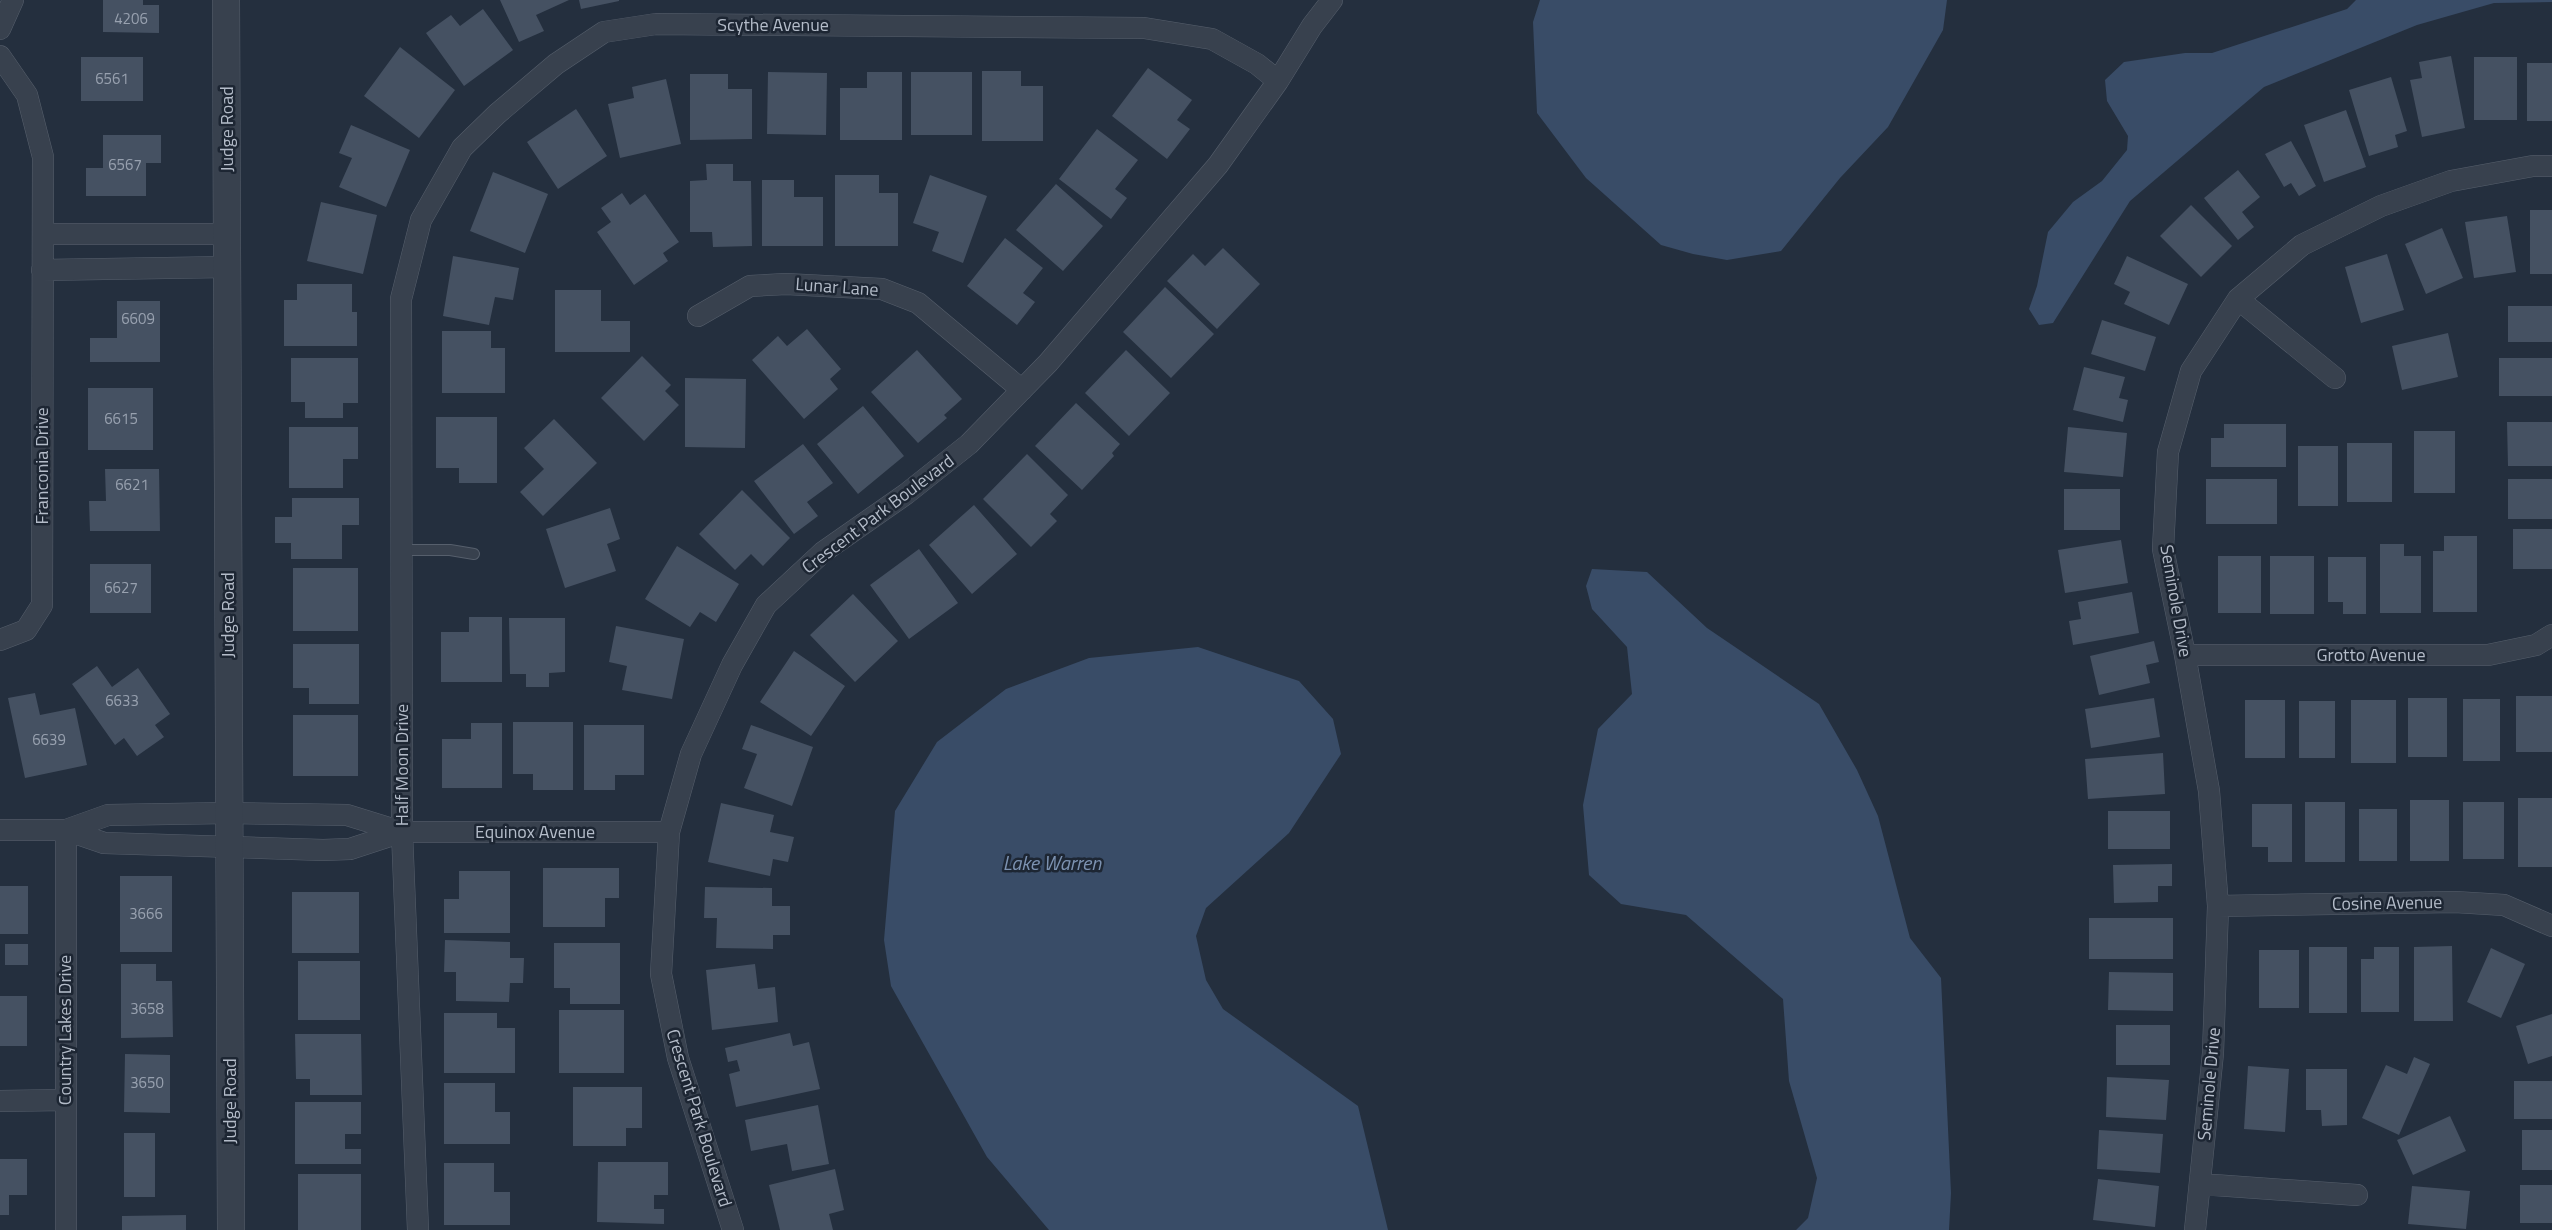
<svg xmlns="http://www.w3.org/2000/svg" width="2552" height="1230" viewBox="0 0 2552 1230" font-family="'Titillium Web',sans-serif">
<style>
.water{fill:#394c67}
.building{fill:#455162}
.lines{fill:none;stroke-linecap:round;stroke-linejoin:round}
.service-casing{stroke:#565f6c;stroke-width:12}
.minor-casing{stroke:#565f6c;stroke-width:22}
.tertiary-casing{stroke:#565f6c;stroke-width:28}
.service{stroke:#38414e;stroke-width:10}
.minor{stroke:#38414e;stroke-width:21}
.tertiary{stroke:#38414e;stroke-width:27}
.labels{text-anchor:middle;stroke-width:5;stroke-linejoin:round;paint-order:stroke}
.number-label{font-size:15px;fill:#98a1af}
.street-label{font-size:18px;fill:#b4bcc9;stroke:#1d2633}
.water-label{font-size:20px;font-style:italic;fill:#7c92b1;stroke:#1d2633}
</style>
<rect width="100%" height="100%" fill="#242f3e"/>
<path class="water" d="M1540,0H1947L1943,30L1888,127L1840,178L1781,251L1727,260L1693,254L1661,245L1586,178L1537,113L1533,22Z
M2356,0H2552V2L2494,3L2417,25L2264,87L2130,201L2053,323L2039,325L2029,309L2037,286L2048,232L2073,202L2102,181L2127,150L2128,136L2107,101L2105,80L2124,62L2185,53H2212L2347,9Z
M1592,569L1647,572L1707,628L1819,704L1857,770L1878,816L1910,938L1941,978L1951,1193L1949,1230H1796L1808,1218L1817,1178L1789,1081L1783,999L1686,915L1621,904L1589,875L1583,805L1598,729L1632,694L1627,647L1592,609L1586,586Z
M1198,647L1299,681L1333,719L1341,754L1289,833L1206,908L1196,936L1206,980L1223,1009L1358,1106L1388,1230H1049L987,1157L891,986L884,940L895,811L937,742L1006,689L1089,658Z"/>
<path class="building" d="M103,0H143V5H159V33L103,32Z
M500,0H569L536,15L544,31L519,42Z
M579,0H619V1L581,9Z
M483,9L513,50L464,86L426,33L451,15L460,26Z
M400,47L455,90L419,138L364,96Z
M2451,56L2465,128L2422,137L2410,80L2422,78L2419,62Z
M81,57H143V101H81Z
M2474,57H2517V120H2474Z
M2527,63H2552V121H2527Z
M1148,68L1192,100L1177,120L1190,129L1167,159L1112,116Z
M982,71H1021V86H1043V141H982Z
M768,72L827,73L826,135L767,134Z
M867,72H902V140H840V88H867Z
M911,72H972V135H911Z
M690,74H728V89H752V139L690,140Z
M2391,77L2407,131L2395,135L2398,147L2369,156L2349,90Z
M666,79L681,144L620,158L608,104L634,98L632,87Z
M576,109L607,156L558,189L527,142Z
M2346,110L2366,167L2324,182L2304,125Z
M351,125L410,150L386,207L339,187L352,158L339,153Z
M1097,129L1138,160L1115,189L1127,198L1111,219L1059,179Z
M103,135H161V163H146V196H86V168H103Z
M2291,141L2316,186L2299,196L2291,183L2284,187L2265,154Z
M706,164H733V181H751L752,246L713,247L712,232H690V181L707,180Z
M2238,170L2260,197L2242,212L2254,227L2238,240L2204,198Z
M493,172L548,194L525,253L470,231Z
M835,175H879V193H898V246H835Z
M930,175L987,196L963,263L932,251L939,232L913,223Z
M762,180H794V197H823V246H762Z
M1056,184L1103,226L1063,271L1016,230Z
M622,193L630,205L645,194L679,242L663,253L668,261L634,285L597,232L611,222L601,208Z
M321,202L377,215L363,274L307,261Z
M2191,205L2232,246L2201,277L2160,236Z
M2530,210H2552V274H2530Z
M2507,216L2516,272L2474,278L2465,222Z
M2442,228L2463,278L2426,294L2405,244Z
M1005,238L1043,268L1023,293L1035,302L1017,325L967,286Z
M1223,248L1260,284L1217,329L1167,281L1193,254L1205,266Z
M2387,254L2404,310L2361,323L2345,267Z
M453,256L519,268L513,300L495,297L489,325L443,316Z
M2127,256L2188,284L2169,325L2124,304L2130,292L2114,284Z
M297,284H352V312H357V346H284V300H297Z
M1165,287L1214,334L1171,378L1123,332Z
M555,290H601V321H630V352H555Z
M117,301H160V362H90V338H117Z
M2508,306H2552V342H2508Z
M2102,320L2156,337L2145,371L2091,354Z
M807,329L841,369L830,379L838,389L804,419L752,360L778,336L787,346Z
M442,331H491V348H505V393H442Z
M2448,333L2458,377L2402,390L2392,346Z
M917,350L962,399L944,415L947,418L918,443L871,392Z
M1126,350L1170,393L1129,436L1085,393Z
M642,356L671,385L665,391L679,405L644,441L601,398Z
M291,358H358V403H343V418H305V402H291Z
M2499,358H2552V396H2499Z
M2084,367L2125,377L2119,398L2128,400L2123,422L2073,410Z
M685,378L746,379L745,448L685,447Z
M88,388H153V450H88Z
M1076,403L1120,444L1112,453L1114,456L1082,490L1035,446Z
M863,406L904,456L858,494L817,444Z
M436,417H497V483H459V468H436Z
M554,419L597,463L543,516L520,492L544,469L524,448Z
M2507,422H2552V466H2508Z
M2224,424H2286V467H2211V438H2224Z
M289,427H358V459H343V488H289Z
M2068,427L2127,433L2123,477L2064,472Z
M2414,431H2455V493H2414Z
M2347,443H2392V502H2347Z
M803,444L833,483L807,502L818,516L794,534L754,481Z
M2298,446H2338V506H2298Z
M1027,454L1068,495L1050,514L1057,521L1031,547L983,499Z
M105,469H159L160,531H90L89,501H106Z
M2206,479H2277V524H2206Z
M2508,479H2552V519H2508Z
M2064,489H2120V530H2064Z
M742,490L790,538L763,566L751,554L735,570L699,534Z
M292,498H359V525H342V559H291V543H275V517H292Z
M974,505L1017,554L972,594L929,545Z
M610,508L620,539L607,544L616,571L565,588L546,529Z
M2513,529H2552V569H2513Z
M2444,536H2477V612H2433V551H2444Z
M2121,540L2128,583L2065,593L2058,550Z
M2380,544H2404V556H2421V613H2380Z
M677,546L739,584L716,622L700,612L690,627L645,599Z
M919,549L958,603L909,639L870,585Z
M2218,556H2261V613H2218Z
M2270,556H2314V614H2270Z
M2328,557H2366V614H2343V602H2328Z
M90,564H151V613H90Z
M293,568H358V631H293Z
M2132,592L2139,633L2073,645L2069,621L2081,619L2078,602Z
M853,594L898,641L855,682L810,635Z
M469,617H502V682H441V632H469Z
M509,618H565V672L549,673V687H526V674H510Z
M616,626L684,639L672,699L622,690L627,666L609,662Z
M2154,641L2159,662L2146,665L2150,683L2099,695L2090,656Z
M293,644H359V704H309V688H293Z
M794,651L845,686L811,736L760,702Z
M97,666L112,687L138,668L170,714L155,725L164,737L137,756L124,738L115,745L72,684Z
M35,693L40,715L75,708L87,765L25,778L8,698Z
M2516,696H2552V752H2516Z
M2154,698L2160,737L2091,748L2085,709Z
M2408,698H2447V757H2408Z
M2463,699H2500V761H2463Z
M2245,700H2285V758H2245Z
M2351,700H2396V763H2351Z
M2299,701H2335V758H2299Z
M293,715H358V776H293Z
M513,722H573V790H533V774H513Z
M471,723H502V788H442V739H471Z
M584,725H644V775H615V790H584Z
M751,725L813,747L792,806L744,788L757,754L742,749Z
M2163,753L2165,794L2088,799L2085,759Z
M2518,798H2552V867H2518Z
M2410,800H2449V861H2410Z
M2305,802H2345V862H2305Z
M2463,802H2504V859H2463Z
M721,803L774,815L770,832L794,837L788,862L773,859L770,876L708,862Z
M2252,804H2292V862H2268V847H2252Z
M2359,809H2397V861H2359Z
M2108,811H2170V849H2108Z
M2172,864V886H2158V902L2114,903L2113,865Z
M543,868H619V898H605V927H543Z
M459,871H510V933H444V899H459Z
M120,876H172V952H120Z
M0,886H28V934H0Z
M705,887L772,888V906H790V935H773V949L716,948L717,918H704Z
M292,892H359V953H292Z
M2089,918H2173V959H2089Z
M445,940L510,942V958H524L523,983H510L509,1002L456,1001V972H444Z
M554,943H620V1004H570V988H554Z
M5,944H28V965H5Z
M2452,946L2453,1021H2414V947Z
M2309,947H2347V1013H2309Z
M2374,947H2399V1012H2361V959H2374Z
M2491,948L2525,964L2501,1018L2467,1002Z
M2259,950H2299V1008H2259Z
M298,961H360V1020H298Z
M121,964H156V981H172L173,1037L121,1038Z
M755,964L758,989L775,987L778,1022L712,1030L706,970Z
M2109,972L2173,973V1011L2108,1010Z
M0,996H27V1046H0Z
M559,1010H624V1073H559Z
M444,1013H497V1028H515V1073H444Z
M2552,1014V1056L2528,1064L2516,1026Z
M2116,1025H2170V1065H2116Z
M790,1033L793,1046L809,1042L820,1089L736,1107L729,1074L740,1071L737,1060L728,1062L725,1048Z
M295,1034H361L362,1095H310V1079H296Z
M125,1054L170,1055V1113L124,1112Z
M2414,1057L2430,1064L2399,1135L2362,1118L2386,1065L2407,1074Z
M2248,1066L2289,1069L2285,1132L2244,1129Z
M2306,1069H2347V1125L2322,1126L2321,1110H2306Z
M2107,1077L2169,1080L2166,1120L2106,1117Z
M2514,1081H2552V1119H2514Z
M444,1083H495V1112H510V1144H444Z
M573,1087H642V1128H626V1146H573Z
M295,1102H361V1134H345V1149H361V1164H295Z
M818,1105L829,1164L792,1171L787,1144L751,1151L745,1120Z
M2450,1116L2466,1151L2413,1175L2397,1140Z
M2099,1130L2163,1134L2160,1173L2097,1169Z
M2522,1130H2552V1170H2522Z
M124,1133H155V1197H124Z
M0,1159H27V1195H9V1215H0Z
M598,1162H668V1195H654V1209H664V1224L597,1222Z
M444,1163H494V1192H510V1225H444Z
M835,1169L844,1210L829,1214L833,1230H780L769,1185Z
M298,1174H361V1230H298Z
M2098,1179L2159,1186L2155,1227L2093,1220Z
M2520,1185H2552V1223H2520Z
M2412,1186L2470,1191L2466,1229L2408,1224Z
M186,1215V1230H122V1216Z"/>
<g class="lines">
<g class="service-casing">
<path id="service" d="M401,550H450L474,554"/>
</g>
<g class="minor-casing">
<path id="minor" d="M0,29L13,0
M0,56L27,95L43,157L42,605L26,630L0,640
M43,234H228
M42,270L228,267
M2238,299L2335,378
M698,316L750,286L786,284L882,289L918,303L1022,390
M2185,655H2488L2536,645L2552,635
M0,830H66L104,843L323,850L350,849L402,832
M66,830L108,815L228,813L347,815L402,832H669
M66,830V1230
M2218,906L2455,902L2504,905L2552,926
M0,1101L65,1100
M2200,1184L2357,1195
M418,1230L402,832L401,299L421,220L462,148L497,114L556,64L604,32L656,24L1144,28L1212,39L1257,64L1278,81
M733,1230L678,1058L661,974L669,832L691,754L732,665L766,605L823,552L906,494L969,444L1048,363L1218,165L1278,81L1312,26L1332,0
M2195,1230L2213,1053L2218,906L2209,791L2185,655L2163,549L2168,452L2191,371L2238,299L2302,245L2381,206L2451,181L2533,166H2552"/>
</g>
<g class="tertiary-casing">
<path id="tertiary" d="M226,0L231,1230"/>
</g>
<use href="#service" class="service"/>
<use href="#minor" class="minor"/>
<use href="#tertiary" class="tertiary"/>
</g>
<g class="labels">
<g class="number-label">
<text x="131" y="24">4206</text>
<text x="112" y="84">6561</text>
<text x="125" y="170">6567</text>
<text x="138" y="324">6609</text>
<text x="121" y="424">6615</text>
<text x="132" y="490">6621</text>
<text x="121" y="593">6627</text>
<text x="122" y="706">6633</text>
<text x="49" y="745">6639</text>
<text x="146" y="919">3666</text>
<text x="147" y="1014">3658</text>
<text x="147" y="1088">3650</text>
</g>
<g class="street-label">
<text x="773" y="31">Scythe Avenue</text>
<text transform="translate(227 129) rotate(-90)" y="6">Judge Road</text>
<text transform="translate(837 287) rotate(4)" y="6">Lunar Lane</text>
<text transform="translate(42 466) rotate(-90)" y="6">Franconia Drive</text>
<text transform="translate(878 514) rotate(-37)" y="6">Crescent Park Boulevard</text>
<text transform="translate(2176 601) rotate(80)" y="6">Seminole Drive</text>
<text transform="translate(228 615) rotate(-90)" y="6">Judge Road</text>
<text x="2371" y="661">Grotto Avenue</text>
<text transform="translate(402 765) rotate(-90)" y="6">Half Moon Drive</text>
<text x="535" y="838">Equinox Avenue</text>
<text transform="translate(2387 903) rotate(-1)" y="6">Cosine Avenue</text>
<text transform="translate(65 1030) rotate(-90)" y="6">Country Lakes Drive</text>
<text transform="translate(2209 1084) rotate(-85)" y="6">Seminole Drive</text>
<text transform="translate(230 1101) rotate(-90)" y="6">Judge Road</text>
<text transform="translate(699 1118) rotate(73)" y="6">Crescent Park Boulevard</text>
</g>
<g class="water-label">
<text x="1052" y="870">Lake Warren</text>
</g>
</g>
</svg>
